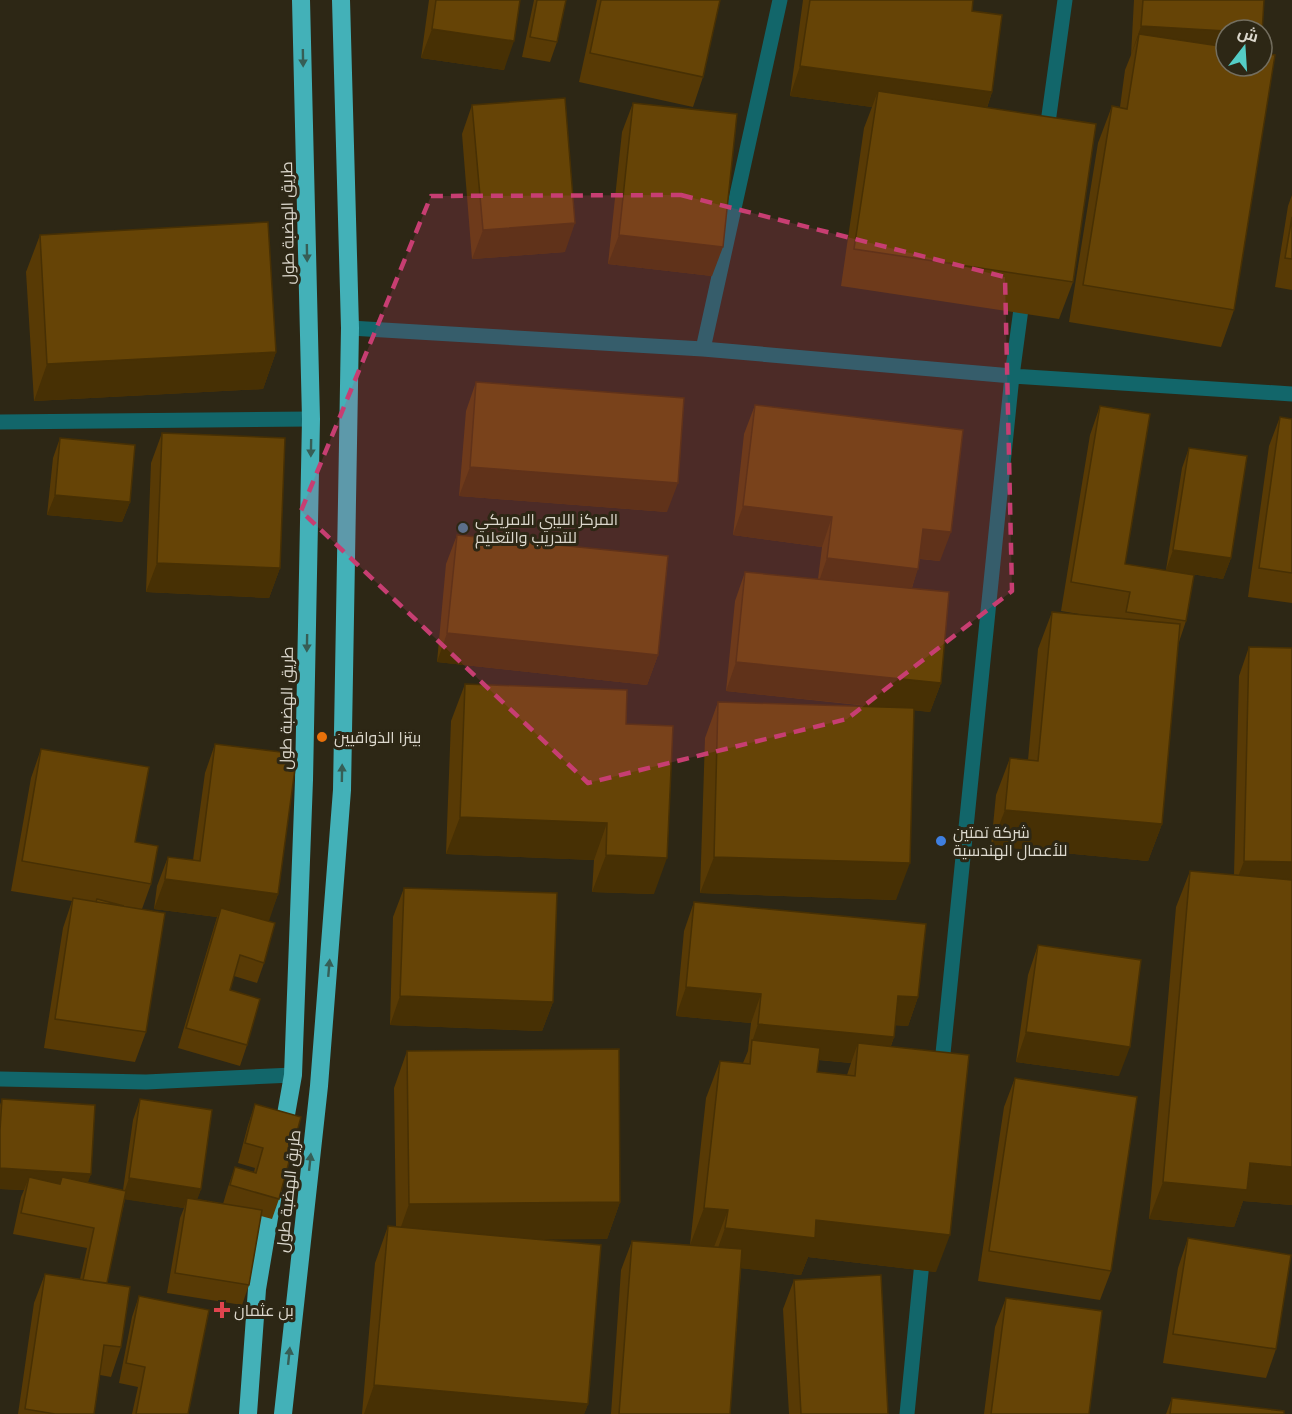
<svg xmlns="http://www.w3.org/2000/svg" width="1292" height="1414" viewBox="0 0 1292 1414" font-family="'Times New Roman',Cairo,serif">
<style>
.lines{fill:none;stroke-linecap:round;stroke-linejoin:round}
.street{stroke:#12666a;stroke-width:15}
.highway{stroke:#43b1b8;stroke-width:18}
.wall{fill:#583a05;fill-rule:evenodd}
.shaded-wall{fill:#473004}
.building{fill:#664406;stroke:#473004;stroke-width:1.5}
.oneway{fill:#365e56}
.marked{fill:#c73e72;fill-opacity:0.2;stroke:#c73e72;stroke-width:4.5;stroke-dasharray:12 8;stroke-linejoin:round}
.service-dot{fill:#5c6f8a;stroke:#2d2715;stroke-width:2}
.food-dot{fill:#e8710a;stroke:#2d2715;stroke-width:2}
.shop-dot{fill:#3f7fe0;stroke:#2d2715;stroke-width:2}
.health-dot{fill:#e0444e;stroke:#2d2715;stroke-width:2}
.labels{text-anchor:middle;stroke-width:6;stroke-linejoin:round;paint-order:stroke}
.street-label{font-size:16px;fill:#dcd8cd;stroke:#2d2715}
.poi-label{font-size:16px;fill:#dcd8cd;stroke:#2d2715;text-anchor:start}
</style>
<rect width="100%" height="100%" fill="#2d2715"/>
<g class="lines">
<path class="street" d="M1046,137L1065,0
M350,328L703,349L1012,376L1292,394
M703,349L780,0
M0,422L311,419
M941,1073L1012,376L1023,294
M0,1079L146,1082L293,1075
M907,1414L923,1252"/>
<path class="highway" d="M282,1137L293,1075L304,780L311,419L301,0
M248,1414L257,1289L273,1194
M283,1414L319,1086L342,790L350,328L341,0"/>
</g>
<path class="wall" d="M429,0H520L504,70L421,58Z
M534,0H566L557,42L550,62L522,57Z
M597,0H720L703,77L693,107L579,82Z
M803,0H973L972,11L992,92L987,108L1073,282L1059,319L841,286L864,128L872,107L790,96Z
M1134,0H1264L1226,30L1234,310L1221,347L1069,322L1098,143L1112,106L1120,107L1125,70L1131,55Z
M633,103L712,276L608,264L622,132Z
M472,105L565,252L472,259L462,134Z
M1292,195V290L1275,287L1288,206Z
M40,235L276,352L263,389L34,401L26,272Z
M476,382L667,512L459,496L466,411Z
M755,405L940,561L920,559L912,588L941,683L930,712L914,710L896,900L700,893L705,738L718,702L877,707L726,691L735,601L745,572L818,579L822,547L733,535L744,434Z
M1100,406L1125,564L1186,621L1178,645L1162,824L1148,861L991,846L996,795L1010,758L1028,760L1038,649L1052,612L1085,615L1061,611L1090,435Z
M1280,417L1292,419V603L1248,597L1269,446Z
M162,433L280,568L269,598L146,592L151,463Z
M60,438L130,502L122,522L47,515L53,458Z
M1189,448L1231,558L1223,579L1166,570L1182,468Z
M457,535L658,655L647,685L437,662L446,564Z
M1249,647L1292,648V1205L1243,1201L1234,1227L1149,1219L1176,907L1190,871L1234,875L1239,676Z
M465,684L626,724L654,894L592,892L594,860L446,854L451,721Z
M215,744L278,894L268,921L264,963L257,983L234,976L230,990L247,1045L240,1066L178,1048L217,917L154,909L157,886L168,857L193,860L205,773Z
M41,749L135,842L151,884L142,909L146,1032L135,1062L44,1048L63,928L72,901L11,891L31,778Z
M404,888L553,1002L542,1031L390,1025L393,917Z
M694,902L918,997L908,1026L895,1025L894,1037L891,1046L936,1272L808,1257L801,1275L741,1268L730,1414H611L621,1270L632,1241L690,1245L706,1098L720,1061L743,1063L748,1051L751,1023L676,1016L684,931ZM818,1060L851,1063L847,1075L817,1072Z
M1038,945L1119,1076L1016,1062L1028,975Z
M407,1051L620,1202L607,1239H544L588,1404L584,1414H362L375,1263L388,1226H396L394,1088Z
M1015,1078L1111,1271L1100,1300L978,1281L1004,1107Z
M2,1099L91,1174L87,1183L123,1190L133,1120L140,1099L201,1189L197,1199L223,1204L228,1187L235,1167L254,1172L255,1168L238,1163L248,1125L255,1104L279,1199L272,1219L261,1216L249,1285L242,1305L167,1293L180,1218L184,1208L125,1199L107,1283L121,1347L111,1377L100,1375L94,1414H18L34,1303L45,1274L80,1279L87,1248L13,1234L21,1197L24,1190L0,1189V1105Z
M1188,1238L1276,1349L1266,1378L1163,1363L1178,1268Z
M794,1280L888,1414H789L783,1309Z
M139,1296L188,1414H132L138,1387L119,1383L132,1317Z
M1006,1298L1089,1414H984L995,1327Z
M1172,1398L1284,1414H1166Z"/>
<path class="shaded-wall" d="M1141,26L1226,31V61L1139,34L1131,55Z
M432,29L514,41L504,70L421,58Z
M800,66L992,92L982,122L878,91L872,107L790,96Z
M575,223L565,252L472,259L483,230Z
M619,235L723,247L712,276L608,264Z
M276,352L263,389L34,401L47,364Z
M470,467L678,483L667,512L459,496Z
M55,495L130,502L122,522L47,515Z
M743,506L832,517L822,547L733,535Z
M923,529L951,532L940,561L913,558Z
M1173,550L1231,558L1223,579L1166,570Z
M827,558L918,569L908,599L817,587Z
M157,563L280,568L269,598L146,592Z
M447,633L658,655L647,685L437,662Z
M736,662L941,683L930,712L726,691Z
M1005,810L1162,824L1148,861L991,846Z
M460,817L607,823L594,860L446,854Z
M606,855L667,858L654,894L592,892Z
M714,857L910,863L896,900L700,893Z
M1244,861L1292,862V892L1233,890Z
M165,879L278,894L268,924L221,908L217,917L154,909Z
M686,987L761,994L751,1023L676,1016Z
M400,996L553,1002L542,1031L390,1025Z
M898,996L918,997L908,1026L888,1025Z
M758,1024L894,1037L883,1066L858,1043L851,1063L751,1053L752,1042Z
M1026,1032L1130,1047L1119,1076L1016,1062Z
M1250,1163L1292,1167V1205L1243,1201L1234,1227L1149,1219L1163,1182Z
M0,1168L91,1174L84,1194L60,1184L62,1177L56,1192L29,1177L24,1190L0,1189Z
M129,1178L201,1189L194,1209L187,1198L184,1208L122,1199Z
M620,1202L607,1239L396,1241L409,1204Z
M704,1208L728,1210L714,1247L690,1245Z
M816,1220L950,1235L936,1272L808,1257L801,1275L712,1265L725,1228Z
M374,1385L588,1404L584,1414H364Z"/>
<path class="building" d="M436,0H520L514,41L432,29Z
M537,0H566L557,42L530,37Z
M601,0H720L703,77L590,53Z
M810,0H973L972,11L1002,15L992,92L800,66Z
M1143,0H1264L1262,34V30H1226V31L1141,26Z
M1139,34L1226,47V66H1262V53L1275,55L1234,310L1083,285L1112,106L1127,109Z
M878,91L1096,124L1073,282L854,249Z
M565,98L575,223L483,230L472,105Z
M633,103L737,114L723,247L619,235Z
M1292,217V259L1285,258Z
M268,222L276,352L47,364L40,235Z
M476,382L684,398L678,483L470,467Z
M755,405L963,430L951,532L923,529L918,569L827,558L832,517L743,506Z
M1100,406L1150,414L1125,564L1194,575L1186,621L1126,612L1130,592L1071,582Z
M1280,417L1292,419V573L1259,568Z
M162,433L285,438L280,568L157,563Z
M60,438L135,445L130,502L55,495Z
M1189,448L1247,456L1231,558L1173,550Z
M457,535L668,556L658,655L447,633Z
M745,572L949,592L941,683L736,662Z
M1052,612L1180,624L1162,824L1005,810L1010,758L1038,761Z
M1249,647L1292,648V862L1244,861Z
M465,684L627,690L626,724L673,726L667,858L606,855L607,823L460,817Z
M718,702L914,708L910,863L714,857Z
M215,744L297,754L278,894L165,879L168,857L200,861Z
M41,749L149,767L135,842L158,846L151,884L22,861Z
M1190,871L1292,880V1167L1250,1163L1247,1190L1163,1182Z
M404,888L557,893L553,1002L400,996Z
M73,898L165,913L146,1032L55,1019Z
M97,899L124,906L96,902Z
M694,902L926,924L918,997L898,996L894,1037L758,1024L761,994L686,987Z
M221,908L275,923L264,963L240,955L230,990L260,999L247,1045L186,1028Z
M1038,945L1141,960L1130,1047L1026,1032Z
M752,1040L820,1048L817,1072L855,1076L858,1043L969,1055L950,1235L816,1220L815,1238L725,1228L728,1210L704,1208L720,1061L750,1064Z
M619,1049L620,1202L409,1204L407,1051Z
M1015,1078L1137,1097L1111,1271L989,1251Z
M2,1099L95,1105L91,1174L0,1168V1130Z
M140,1099L212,1110L201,1189L129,1178Z
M255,1104L301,1117L279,1199L230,1185L235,1167L256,1173L263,1148L245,1143Z
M29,1177L60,1184L62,1177L126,1191L107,1283L83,1280L94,1228L21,1213Z
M187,1198L262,1210L249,1285L175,1273Z
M388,1226L601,1245L588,1404L374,1385Z
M1188,1238L1291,1255L1276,1349L1173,1334Z
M632,1241L742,1249L730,1414H619Z
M45,1274L130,1287L121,1347L104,1345L94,1414H55L25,1409Z
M881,1275L888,1414H801L794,1280Z
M139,1296L209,1310L188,1414H136L145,1367L126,1363Z
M1006,1298L1102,1311L1089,1414H991Z
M1172,1398L1284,1411V1414H1170Z"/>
<defs><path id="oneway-solid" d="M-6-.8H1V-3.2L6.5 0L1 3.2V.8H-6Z" transform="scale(1.5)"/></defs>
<g class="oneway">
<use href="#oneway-solid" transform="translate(303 58) rotate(89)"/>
<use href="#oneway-solid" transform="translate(307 253) rotate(89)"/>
<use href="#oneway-solid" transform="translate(311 448) rotate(91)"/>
<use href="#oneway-solid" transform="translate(307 643) rotate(91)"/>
<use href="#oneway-solid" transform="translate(342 773) rotate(-89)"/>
<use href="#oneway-solid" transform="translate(329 968) rotate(-85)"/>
<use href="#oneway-solid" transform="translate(310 1162) rotate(-84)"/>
<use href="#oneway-solid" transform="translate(289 1356) rotate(-84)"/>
</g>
<path class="marked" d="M681,195L1005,277L1012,591L847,719L588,783L301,511L431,196Z"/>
<circle class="service-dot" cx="463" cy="528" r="6"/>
<circle class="food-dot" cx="322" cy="737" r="6"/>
<circle class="shop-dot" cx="941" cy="841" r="6"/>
<path class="health-dot" d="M219 1301h6v6h6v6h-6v6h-6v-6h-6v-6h6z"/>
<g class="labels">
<g class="street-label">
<text transform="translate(287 223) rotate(-91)" y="6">طريق الهضبة طول</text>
<text transform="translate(286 708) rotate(-89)" y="6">طريق الهضبة طول</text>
<text transform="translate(288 1191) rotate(-84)" y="6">طريق الهضبة طول</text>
</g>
<g class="poi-label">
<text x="475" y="525">المركز الليبي الامريكي<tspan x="475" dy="18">للتدريب والتعليم</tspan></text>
<text x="334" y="743">بيتزا الذواقيين</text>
<text x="953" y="838">شركة تمتين<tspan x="953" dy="18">للأعمال الهندسية</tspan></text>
<text x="234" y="1316">بن عثمان</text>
</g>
</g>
<g transform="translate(1244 48) rotate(17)"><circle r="28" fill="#2d2715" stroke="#736e5f" stroke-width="1.5"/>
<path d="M0-4.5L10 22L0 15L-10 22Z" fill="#54cdc6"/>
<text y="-9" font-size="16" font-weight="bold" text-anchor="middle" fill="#dcd8cd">ش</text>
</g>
</svg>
